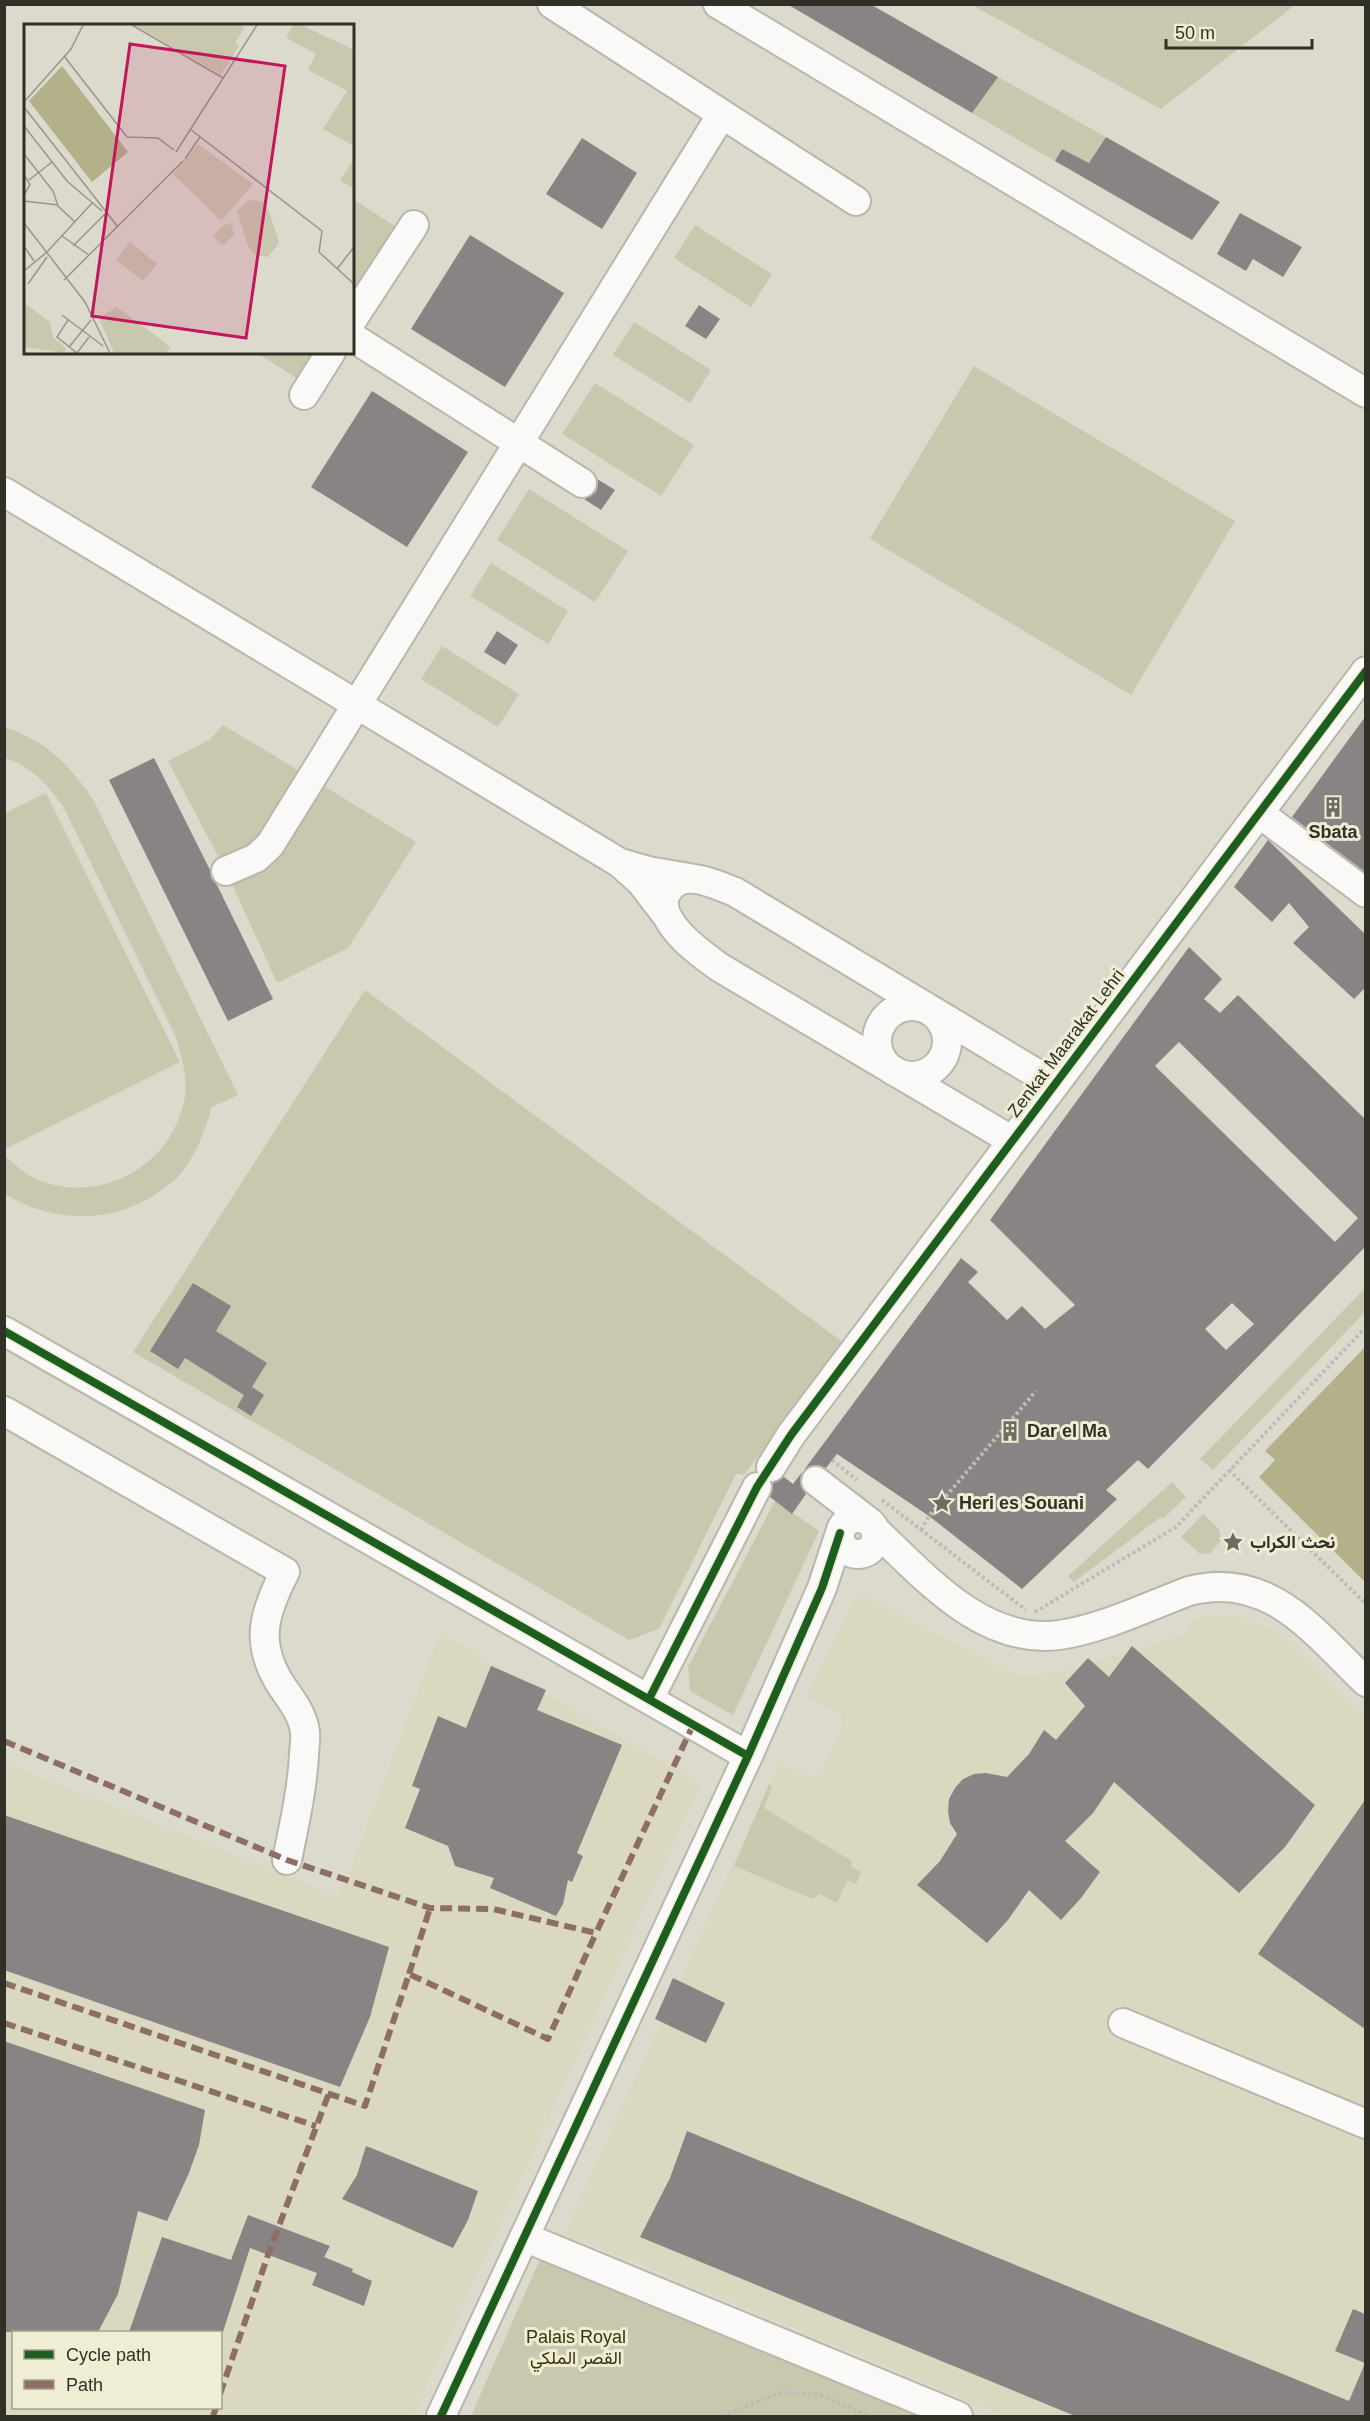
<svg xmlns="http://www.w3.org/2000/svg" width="1370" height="2421" viewBox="0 0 1370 2421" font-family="Helvetica,Vazirmatn,sans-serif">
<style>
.built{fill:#dad8c0;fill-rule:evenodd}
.green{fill:#c9c8af}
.water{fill:#b4b18a}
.building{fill:#8a8383;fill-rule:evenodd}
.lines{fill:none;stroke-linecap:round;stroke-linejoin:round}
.minor-casing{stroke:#b8b7ac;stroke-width:32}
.path{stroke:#bcbcb7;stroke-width:4;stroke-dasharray:3 3;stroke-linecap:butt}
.minor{stroke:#faf9f7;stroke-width:28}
.quiet{stroke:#8d6e63;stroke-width:6;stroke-dasharray:12 6;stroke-linecap:butt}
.cycleway-casing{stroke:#efedd3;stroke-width:11}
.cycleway{stroke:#1b5e20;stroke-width:8}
.labels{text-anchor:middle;stroke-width:6;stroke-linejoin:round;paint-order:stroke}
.poi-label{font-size:18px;font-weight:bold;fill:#303026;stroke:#efedd3;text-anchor:start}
.street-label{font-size:18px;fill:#303026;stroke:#efedd3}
.park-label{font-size:18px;fill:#38340a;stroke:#efedd3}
.inset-road{fill:none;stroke:#97968a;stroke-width:1.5}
.view{fill:#c2185b;fill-opacity:0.15;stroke:#c2185b;stroke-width:3}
.inset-edge{fill:none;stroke:#303026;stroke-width:3}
</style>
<rect width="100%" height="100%" fill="#dbdacc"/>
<path class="built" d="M858,1592L1002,1669L1020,1675H1039L1069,1670L1189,1633L1191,1622L1204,1617L1237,1616L1278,1631L1365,1716V2416H1005L565,2233L779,1763L809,1776L821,1772L842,1727L841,1715L807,1697Z
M440,1633L701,1784L413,2416H5L4,1763L340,1897ZM14,2332H220V2408H14Z"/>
<path class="green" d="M972,5H1295L1161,109Z
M998,77L1106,137L1089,163L1062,149L1055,161L972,113Z
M353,199L395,226L353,291Z
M695,225L772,274L751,307L674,258Z
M634,322L711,370L690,403L613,355Z
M257,353H313L296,378Z
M974,366L1235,521L1131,695L870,539Z
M595,383L694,445L661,496L562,434Z
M529,489L628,551L595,602L497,540Z
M491,563L568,611L548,644L470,596Z
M442,646L519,694L498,727L421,679Z
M223,725L298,770L259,836L241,850L220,860L168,761L209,740Z
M5,727C46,741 70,765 94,801L238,1095L212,1107C204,1133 196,1156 178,1177C173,1182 166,1186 160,1191C114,1225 52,1223 5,1194V1156C13,1162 21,1171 30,1176C88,1206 160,1175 180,1115C182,1109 184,1103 185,1097C187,1075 182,1056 175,1035L64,808C48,785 32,767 5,758Z
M322,785L416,842L348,948L277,983L232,884L262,868Z
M46,793L180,1062L5,1149V813Z
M365,990L844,1343L744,1475L736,1474L659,1629L629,1640L133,1352Z
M1365,1288V1312L1213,1470L1200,1459Z
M1172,1482L1186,1497L1163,1519L1161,1517L1074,1582L1068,1576Z
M775,1501L819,1531L733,1715L690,1691L688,1667Z
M1203,1514L1219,1529L1221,1540L1211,1553L1200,1554L1181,1537Z
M769,1784L772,1787L764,1808L852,1861L851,1867L861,1872L856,1884L847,1881L837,1903L819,1894L813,1899L734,1866Z
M540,2259L923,2416H471Z"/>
<path class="water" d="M1365,1347V1582L1259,1477L1275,1460L1265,1451Z"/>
<path class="building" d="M787,4H870L998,77L972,113Z
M1106,137L1220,202L1192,240L1055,161L1062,149L1089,163Z
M582,138L637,173L602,229L546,194Z
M1240,213L1302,247L1283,277L1253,259L1246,271L1217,254Z
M470,235L564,293L505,387L411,329Z
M699,305L720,319L706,339L685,326Z
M372,391L468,452L407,547L311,487Z
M597,479L615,490L601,510L584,499L596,492L598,484Z
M497,631L518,645L505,665L484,652Z
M1365,717V872L1292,817Z
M154,758L210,870L211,878L217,885L273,999L228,1021L109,780Z
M1268,840L1365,934V988L1354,999L1293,943L1309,927L1289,903L1272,922L1234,887Z
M1189,947L1222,979L1204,999L1220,1013L1238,995L1365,1119V1247L1148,1469L1138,1460L1106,1490L1117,1499L1022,1589L929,1516L837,1454L826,1468L818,1465L810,1466L804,1470L961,1258L978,1272L968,1282L1007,1320L1022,1306L1045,1329L1075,1305L990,1220ZM1179,1042L1358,1218L1335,1242L1155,1066ZM1232,1303L1254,1324L1226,1350L1205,1329Z
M193,1283L231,1306L216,1331L267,1363L252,1387L264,1395L251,1416L237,1407L244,1395L185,1358L178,1369L150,1351Z
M802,1472L800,1479L801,1487L806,1494L792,1514L770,1497L773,1483L784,1477L793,1484Z
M1132,1646L1315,1805L1285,1847L1239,1893L1114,1782L1093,1813L1065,1841L1100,1872L1081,1898L1061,1920L1029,1890L1008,1920L987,1943L917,1885L940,1861L957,1834L950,1823L948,1811L949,1799L955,1788L963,1779L974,1774L986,1773L1007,1777L1029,1754L1044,1730L1056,1740L1085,1706L1065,1683L1088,1658L1109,1677Z
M491,1666L546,1690L537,1710L622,1745L577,1853L583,1856L572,1882L568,1880L563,1904L556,1916L490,1888L494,1878L455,1866L448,1846L405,1828L420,1789L412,1786L438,1716L466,1728Z
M1365,1800V2029L1258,1954Z
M4,1815L389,1947L370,2017L340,2087L4,1970Z
M673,1978L725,2003L706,2043L655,2019Z
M4,2041L205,2110L199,2145L189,2173L167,2221L138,2211L118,2294L98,2332H4Z
M687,2131L1349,2401L1365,2363L1335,2351L1353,2309L1365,2314V2416H1075L640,2237L670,2178Z
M366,2146L478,2191L468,2220L453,2248L342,2199L357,2175Z
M248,2215L330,2246L324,2257L353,2269L352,2272L372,2281L364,2306L312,2285L317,2273L250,2248L223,2332H129L162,2237L231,2260Z"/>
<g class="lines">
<g class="minor-casing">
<path id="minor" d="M552,4L856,201
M718,4L1366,393
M352,320L414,225
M352,337L582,483
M304,395L331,352
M4,492L620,863
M1259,813L1366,893
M226,871L256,858L270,845L722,114
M667,916L641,882L620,863L648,871L695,879
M877 1041a35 35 0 1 1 70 0a35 35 0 1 1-70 0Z
M1011,1140L719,967C700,953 676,936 666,914C663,907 663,898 667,892C681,866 716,885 735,892L1054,1084
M4,1331L748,1756
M4,1411L285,1572C263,1614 254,1645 283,1688C292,1701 303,1715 305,1732C306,1740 304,1748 304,1755C302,1791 294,1825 287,1860
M771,1467L791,1435L1366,671
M816,1481L868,1521
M840 1536a18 18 0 1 1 36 0a18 18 0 1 1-36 0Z
M875,1530C925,1577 983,1645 1059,1635C1102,1629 1149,1606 1189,1591C1269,1570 1314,1632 1366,1682
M649,1699L757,1487
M1123,2023L1366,2124
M524,2237L958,2416
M441,2416L748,1756L822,1588L840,1533"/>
</g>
<path class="path" d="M832,1460L857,1480
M1229,1470L1366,1604
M882,1500L1026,1610
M921,1530L929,1516L1036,1391
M1035,1612L1176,1527L1366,1327
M723,2416L779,2393L818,2394L868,2416"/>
<use href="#minor" class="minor"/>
<path class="quiet" d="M4,1741L287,1860L430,1908L493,1909L596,1933L693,1725
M409,1974L430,1908
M4,1983L365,2106L409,1974L548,2039L596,1933
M4,2023L316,2126
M220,2394L268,2255L329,2093
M213,2416L216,2408"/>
<g class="cycleway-casing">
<path id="cycleway" d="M4,1331L748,1756
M649,1699L757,1487L791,1435L1366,671
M441,2416L748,1756L822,1588L840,1533"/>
</g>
<use href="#cycleway" class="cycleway"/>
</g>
<defs>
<g id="building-bare" transform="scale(1.62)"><path d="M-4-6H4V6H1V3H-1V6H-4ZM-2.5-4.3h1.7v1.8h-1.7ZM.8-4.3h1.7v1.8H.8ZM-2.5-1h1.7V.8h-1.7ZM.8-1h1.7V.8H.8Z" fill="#6c6c60" stroke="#efedd3" stroke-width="2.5" paint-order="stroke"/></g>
<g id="sight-bare" transform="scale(1.62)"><path d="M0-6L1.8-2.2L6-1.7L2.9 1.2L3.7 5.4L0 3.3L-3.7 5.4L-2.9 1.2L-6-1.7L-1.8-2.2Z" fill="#6c6c60" stroke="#efedd3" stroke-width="2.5" paint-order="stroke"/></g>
</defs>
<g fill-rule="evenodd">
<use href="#building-bare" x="1333" y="807"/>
<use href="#building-bare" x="1010" y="1431"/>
<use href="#sight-bare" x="942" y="1503"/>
<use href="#sight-bare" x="1233" y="1542"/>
</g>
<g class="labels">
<g class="poi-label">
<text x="1333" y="838" text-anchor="middle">Sbata</text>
<text x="1027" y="1437">Dar el Ma</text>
<text x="959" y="1509">Heri es Souani</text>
<text x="1250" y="1548">نحث الكراب</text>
</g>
<g class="street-label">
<text transform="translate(1066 1043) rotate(-53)" y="6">Zenkat Maarakat Lehri</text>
</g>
<g class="park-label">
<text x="576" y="2343">Palais Royal<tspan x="576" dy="21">القصر الملكي</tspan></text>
</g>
</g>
<g transform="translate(24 24)">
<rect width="330" height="330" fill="#dbdacc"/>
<path d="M111,1H215L221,3L211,19L215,22L197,51ZM269,1H278L330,26V122L299,105L323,67L284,46L292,30L262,14ZM174,120L229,160L197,197L149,150ZM330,135V165L316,156ZM225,176L239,178L245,187L255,219L244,233L231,231L224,222L213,187ZM207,199L210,211L199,221L189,213L198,202ZM106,218L133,240L119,257L92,236ZM0,279L26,298L29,313L42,324L40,329L0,323ZM93,283L147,323L141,329H90L75,294Z" fill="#c9c8af"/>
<path d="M38,42L104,128L68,158L5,77Z" fill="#b4b18a"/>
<path class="inset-road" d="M108,1L199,54M40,32L103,113L134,114L150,126M0,78L47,25L59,1M0,83L94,203M0,102L43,157L78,187M166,105L298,207L295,228L330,260M152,128L233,1M0,130L29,167L34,182L51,198M161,135L176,113M0,150L6,161L0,171M5,156L28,138M0,177L34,181M0,199L61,278L86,329M38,212L65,231M0,222L10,237M49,222L81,190M313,245L330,223M0,247L23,228L68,179M40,256L159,137M4,260L23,233M38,291L79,322M44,296L33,313L53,329L65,313M45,323L67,296"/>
<path class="view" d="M106,20L261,42L222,314L68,292Z"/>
<rect width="330" height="330" class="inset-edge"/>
</g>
<rect width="1370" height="2421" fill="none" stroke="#303026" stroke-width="12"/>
<rect x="12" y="2331" width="210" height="78" fill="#efedd3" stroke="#a3a18e" stroke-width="1.5"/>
<rect x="24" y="2350" width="30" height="9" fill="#1b5e20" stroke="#a3a18e" stroke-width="1.5"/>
<text x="66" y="2361" font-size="18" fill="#303026">Cycle path</text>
<rect x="24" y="2380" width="30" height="9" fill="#8d6e63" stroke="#a3a18e" stroke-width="1.5"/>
<text x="66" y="2391" font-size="18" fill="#303026">Path</text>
<path d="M1166 39v9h146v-9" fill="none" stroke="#303026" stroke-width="3"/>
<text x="1175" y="39" font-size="18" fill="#303026" stroke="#efedd3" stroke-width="4.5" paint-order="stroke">50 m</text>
</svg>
